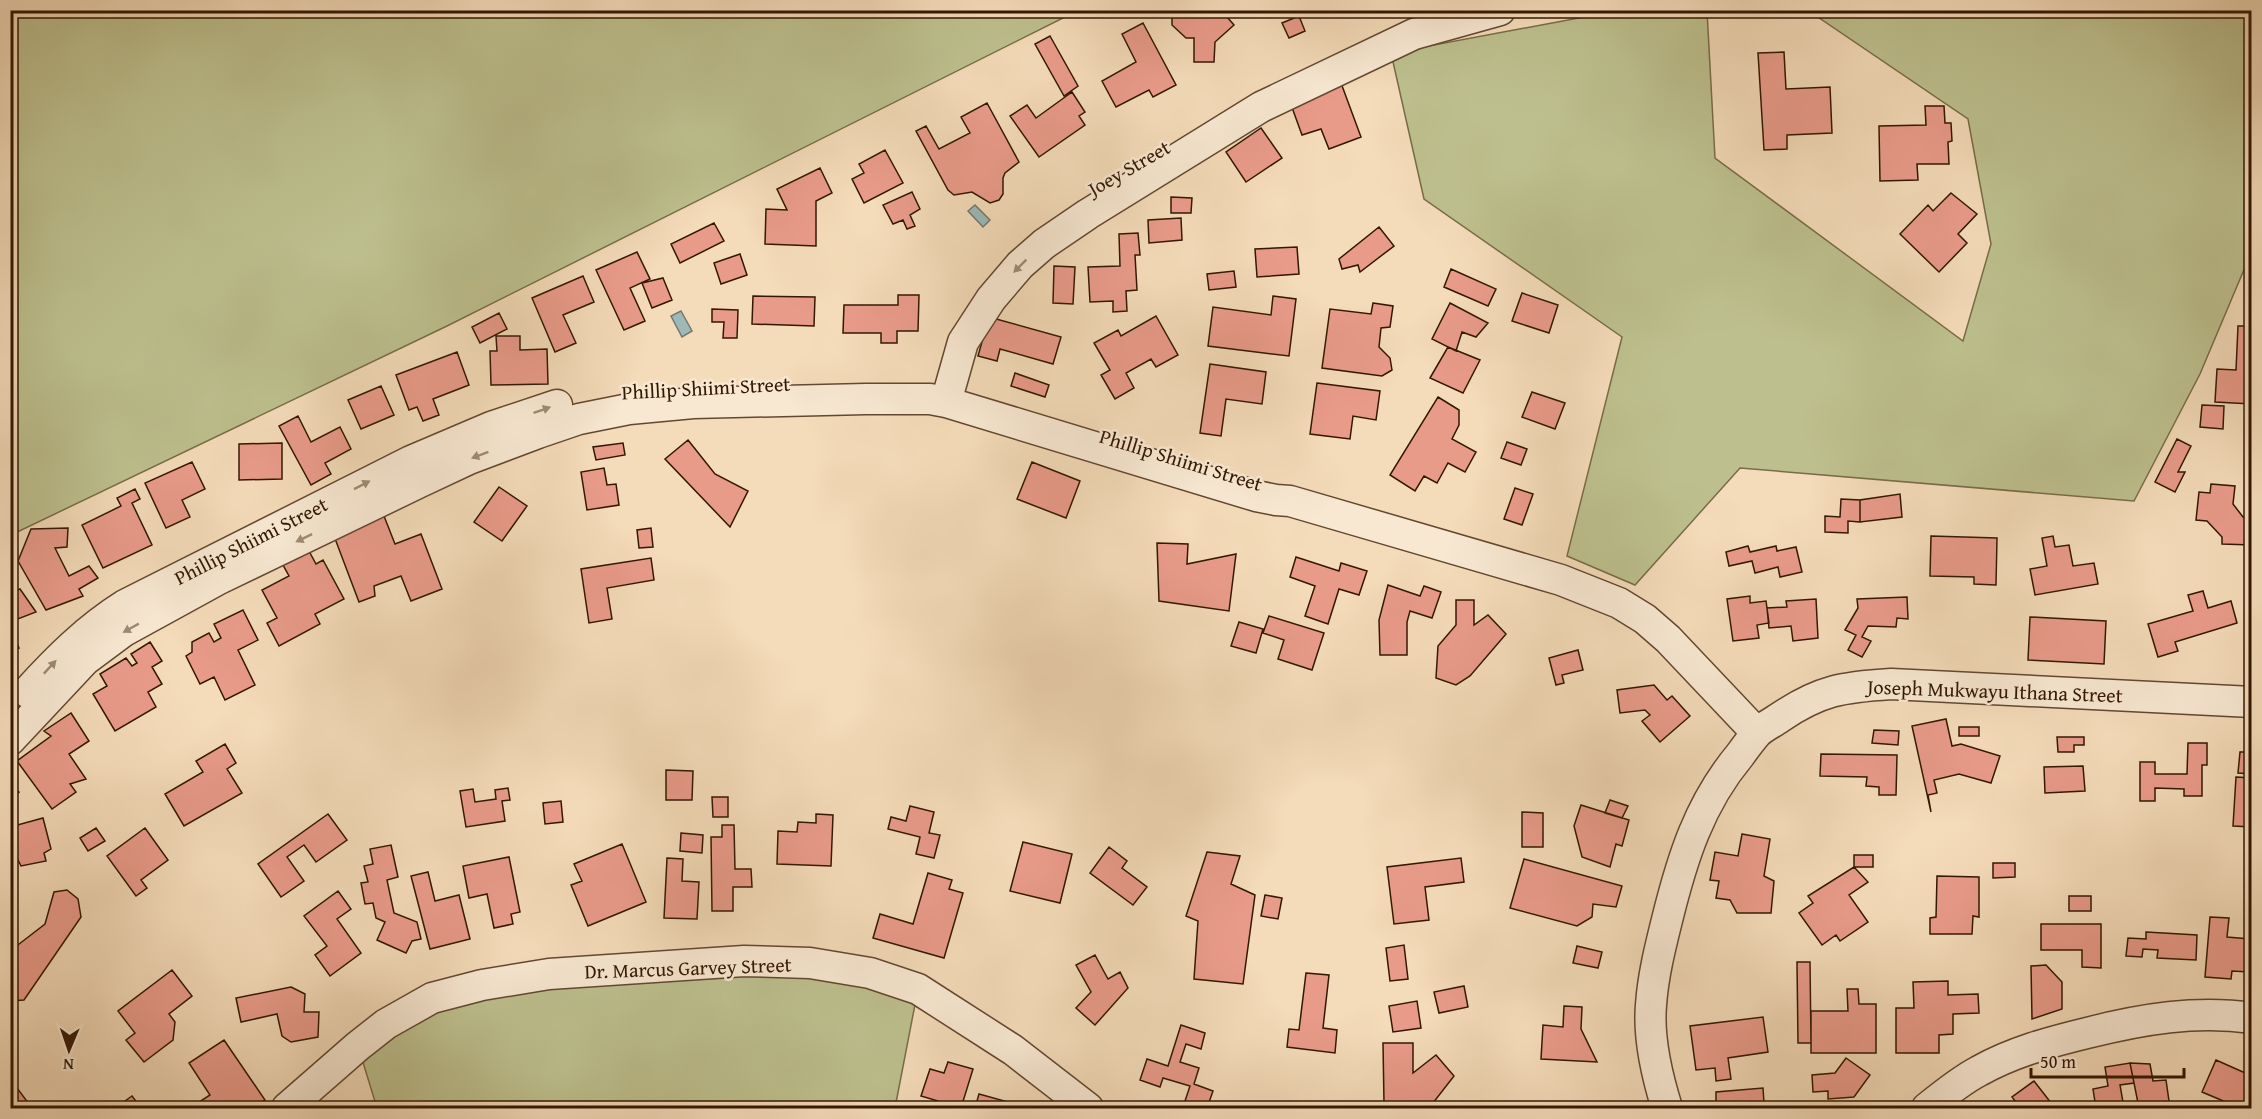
<svg xmlns="http://www.w3.org/2000/svg" width="2262" height="1119" viewBox="0 0 2262 1119" font-family="'Gentium Book Plus',serif">
<style>
.green{fill:#bdc08e;stroke:#786c48;stroke-width:1.5}
.water{fill:#9eb9b8;stroke:#73786f;stroke-width:1.5}
.building{fill:#e99b8a;stroke:#331702;stroke-width:1.5}
.lines{fill:none;stroke-linecap:round;stroke-linejoin:round}
.minor-casing{stroke:#634830;stroke-width:33}
.minor{stroke:#f8e8d2;stroke-width:30}
.oneway{fill:#9f8a74}
.labels{text-anchor:middle;stroke-width:5;stroke-linejoin:round;paint-order:stroke}
.street-label{font-size:20px;fill:#331702;stroke:#f8e8d2}
</style>
<rect width="100%" height="100%" fill="#f4dbb9"/>
<filter id="stains"><feTurbulence type="fractalNoise" baseFrequency=".00333" numOctaves="4"/><feColorMatrix values="0 0 0 0 .2 0 0 0 0 .09 0 0 0 0 .02 0 0 0 .5 -.17"/></filter>
<radialGradient id="worn" r=".72"><stop offset=".6" stop-color="#630" stop-opacity="0"/><stop offset="1" stop-color="#630" stop-opacity=".3"/></radialGradient>
<path class="green" d="M11,10H1077V11L447,326L11,535Z
M1616,11H1707L1715,158L1963,341L1991,244L1968,119L1809,11H2251V253L2200,374L2134,501L1740,468L1635,585L1567,556L1622,337L1424,199L1391,53Z
M744,961L918,989L895,1108H377L358,1046L432,998Z"/>
<path class="water" d="M975,205L990,220L983,227L968,211Z
M681,311L692,331L682,337L671,316Z"/>
<path class="building" d="M1182,10H1204L1209,13L1211,10H1221L1234,25L1215,42L1214,62H1194V38H1186L1172,25V15Z
M1299,16L1305,31L1289,38L1282,23Z
M1143,23L1176,85L1153,97L1149,90L1116,107L1102,81L1136,62L1122,34Z
M1050,36L1078,86L1064,96L1035,44Z
M1784,52L1786,89L1830,87L1832,133L1787,135V149L1764,150L1758,53Z
M1341,83L1361,137L1329,149L1321,129L1302,135L1290,102Z
M1072,92L1085,112L1079,116L1085,125L1039,157L1010,116L1027,105L1036,118Z
M987,103L1019,162L1005,173L1003,178V194L999,200L990,203L972,192L954,195L948,190L916,131L926,126L939,149L970,133L961,117Z
M1925,106H1944L1945,123H1951L1952,141L1948,142L1949,164H1917L1918,180L1880,181L1879,126L1926,125Z
M1261,128L1282,158L1246,182L1226,152Z
M885,150L903,183L864,203L852,179L864,173L859,164Z
M820,168L832,193L816,201V246L765,244L766,209L787,210L777,189Z
M912,192L920,209L910,215L915,226L907,229L903,220L893,224L883,205Z
M1951,193L1977,214L1958,234L1967,243L1939,272L1900,234L1928,205L1933,211Z
M1171,197L1192,198L1191,213H1171Z
M1181,218L1182,240L1149,243L1148,220Z
M714,223L724,241L680,263L671,244Z
M1379,227L1394,246L1360,272L1358,265L1342,269L1339,259Z
M1138,233L1140,255H1135L1137,290L1126,291L1127,311L1113,312V301L1090,302L1088,267L1120,266L1119,234Z
M1297,247L1299,274L1257,277L1255,249Z
M637,252L650,279L630,288L645,321L624,330L596,270Z
M740,254L747,275L721,284L714,263Z
M1054,266L1075,267L1073,304L1053,303Z
M1451,269L1496,289L1488,306L1444,287Z
M1234,271L1236,287L1209,290L1207,274Z
M583,276L594,302L563,315L576,343L555,352L532,298Z
M663,278L672,300L652,308L642,283Z
M1522,293L1558,305L1549,333L1512,321Z
M898,295H919L918,331H897V343H881V333H843L844,305H898Z
M753,296L815,297L814,326L752,324Z
M1273,296L1296,299L1289,356L1208,346L1213,307L1271,315Z
M1373,303L1393,306L1390,327L1381,328L1379,347L1390,358L1392,370L1382,376L1322,368L1330,309L1371,314Z
M1450,303L1488,323L1476,337L1462,332L1456,351L1432,339Z
M712,309L738,310L737,338H723L724,322H712Z
M499,313L507,329L480,343L472,327Z
M1156,316L1178,355L1156,367L1151,359L1126,373L1134,388L1115,399L1101,375L1110,370L1094,343L1118,330L1121,336Z
M989,317L1061,337L1053,364L1000,349L997,361L978,356Z
M2238,326H2252V404L2215,402L2217,369L2236,370Z
M496,336H520V350L547,349L548,384L491,385L490,351H497Z
M1448,347L1480,360L1463,393L1430,378Z
M457,352L469,385L433,399L439,415L423,421L417,407L409,410L396,375Z
M1210,364L1266,372L1262,404L1226,399L1221,436L1200,433Z
M1015,373L1049,385L1045,397L1011,386Z
M1317,383L1380,391L1376,420L1353,416L1350,439L1310,434Z
M381,386L394,415L361,429L348,400Z
M1532,392L1565,403L1555,429L1522,417Z
M1438,397L1459,410V425L1452,439L1476,452L1465,472L1448,463L1437,483L1424,476L1415,491L1390,475Z
M2202,405L2224,406L2223,429L2200,427Z
M298,416L311,442L340,427L351,449L325,463L331,474L311,485L279,426Z
M2177,439L2191,446L2178,472H2185L2175,492L2155,482Z
M688,440L715,474L748,491L730,527L665,459Z
M1507,442L1527,449L1521,465L1501,458Z
M282,443V479L239,480V444Z
M623,443L625,455L596,460L593,447Z
M192,462L205,489L182,500L190,517L166,528L145,483Z
M1032,462L1080,481L1066,518L1017,499Z
M604,468L607,485L616,484L619,505L587,510L581,472Z
M2211,484L2235,486L2233,504L2243,517H2252V545L2222,544V537L2207,521L2196,520L2199,492L2210,493Z
M499,487L527,506L502,541L474,522Z
M1515,488L1533,494L1522,525L1504,519Z
M135,489L140,499L132,503L152,545L103,568L82,525L121,506L117,498Z
M1900,494L1902,517L1860,522V500Z
M1841,499L1860,500V522L1848,521V533L1825,532V516L1840,517Z
M384,516L395,544L421,534L442,589L411,601L401,576L374,586L375,596L359,602L334,536Z
M68,528L67,547L55,548L69,576L89,566L98,578L79,589L83,596L46,610L18,561L31,529Z
M651,528L653,547L639,548L637,530Z
M1931,536L1997,538L1996,585L1974,584V577L1930,576Z
M2053,536L2055,547L2069,545L2073,566L2094,563L2098,584L2035,595L2030,569L2047,566L2042,538Z
M1157,543L1188,544L1187,564L1236,554L1229,611L1159,601Z
M1748,546L1750,552L1776,546L1777,551L1796,547L1802,572L1780,577L1778,567L1755,573L1752,561L1729,566L1726,552Z
M309,551L316,564L323,560L344,599L315,614L320,624L279,646L267,623L277,618L262,590L289,576L283,565Z
M1296,557L1339,571L1341,563L1367,571L1359,595L1339,589L1328,624L1305,616L1315,586L1290,577Z
M651,558L654,580L607,588L612,619L589,623L581,569Z
M1388,585L1420,596L1424,586L1441,592L1432,618L1410,611L1407,622V655H1380L1379,620Z
M20,589L36,612L10,622V593Z
M2203,591L2208,608L2231,601L2237,623L2175,642L2178,651L2158,657L2148,624L2193,611L2188,595Z
M1750,596V603L1766,601L1769,623L1757,625L1759,638L1733,641L1727,599Z
M1907,597L1908,619L1897,618L1896,627L1868,626L1862,637L1871,641L1862,657L1848,650L1856,635L1845,630L1858,608L1857,599Z
M1816,599L1818,638L1793,641L1791,626L1769,628L1767,608L1787,607L1786,601Z
M1456,600H1474V625L1488,615L1506,634L1470,676L1456,685L1436,678L1438,646L1456,625Z
M243,610L258,640L238,650L255,685L225,700L214,677L200,684L186,656L192,652V642L209,633L214,642L221,638L214,624Z
M1269,616L1324,633L1312,670L1278,659L1284,640L1263,633Z
M2030,617L2106,621L2104,664L2028,660Z
M1239,622L1263,629L1256,653L1231,646Z
M10,626L19,648L10,652Z
M150,642L162,661L152,667L162,684L148,692L156,707L115,731L93,694L107,686L100,674L126,658L132,666L137,663L131,654Z
M1578,650L1583,670L1562,675L1564,683L1556,685L1549,658Z
M1654,685L1667,700L1672,696L1690,716L1660,742L1642,721L1650,715L1645,710L1620,713L1617,690Z
M71,713L89,741L69,754L86,779L70,784L76,792L52,809L17,761L51,736L44,731Z
M1946,719L1952,746L1961,744L2000,756L1991,783L1959,774L1934,780L1937,793L1928,795L1931,812L1912,726Z
M1959,727H1979V736H1959Z
M1874,730L1899,731L1898,745L1872,743Z
M2057,737H2084V745H2074V752H2058Z
M2188,743H2207V765H2202V796H2184V789L2155,788V801H2140V762H2155V774H2187Z
M225,744L236,763L227,769L242,793L184,826L165,794L203,772L196,761Z
M2240,752H2252V774L2238,773Z
M1821,754L1897,755L1896,795H1879V787L1866,786L1867,777L1820,776Z
M2083,766L2085,791L2045,793L2044,767Z
M666,770L693,771L692,800H666Z
M2236,777L2252,778V827L2233,826Z
M10,785L19,792L10,802Z
M508,788L510,800L502,801L505,821L466,827L460,791L473,789L475,802L496,799L495,790Z
M712,797H728V817H713Z
M1610,800L1628,806L1622,818L1605,813Z
M561,801L563,822L545,824L543,803Z
M1581,805L1629,820L1622,846L1616,844L1610,867L1582,857L1574,826Z
M910,806L934,812L929,833L940,835L934,858L916,854L920,837L888,829L891,817L906,821Z
M1522,812L1543,813V847H1522Z
M328,814L347,840L316,862L304,845L287,857L304,881L281,897L258,864Z
M816,814L833,815L831,866L777,864L778,831L797,832L798,822L816,823Z
M43,818L51,849L44,853L46,861L21,866L17,858L10,862V827Z
M722,825H734L735,869H751L752,887H733V911H712L711,837H722Z
M96,828L105,841L88,851L80,838Z
M145,828L168,860L141,880L147,888L136,896L107,856Z
M681,833L703,835L702,853L680,851Z
M1742,834L1770,839L1764,876L1774,881L1771,913H1737L1730,900L1716,898L1719,881L1710,880L1715,852L1738,856Z
M1023,842L1072,854L1060,903L1010,891Z
M622,844L646,902L588,926L571,885L582,881L574,864Z
M391,845L398,877L387,880L394,913L417,922L421,939L412,941L406,953L377,940L385,922L376,918L373,903L365,904L361,883L368,882L364,866L373,864L370,849Z
M1109,847L1127,861L1122,868L1147,887L1133,905L1090,873Z
M1207,852L1240,856L1231,884L1255,895L1243,984L1194,979L1198,921L1186,916Z
M1854,855H1873V867H1854Z
M509,857L520,912L511,914L513,924L494,928L487,894L469,898L463,866Z
M667,858L683,859L682,881L699,882L697,919L664,918Z
M1461,858L1464,882L1425,887L1429,920L1394,924L1387,867Z
M1524,859L1622,886L1616,907L1593,904L1592,917L1577,926L1510,908Z
M1993,863H2015V877L1993,878Z
M1854,867L1868,882L1849,895L1868,922L1840,941L1836,935L1822,945L1799,913L1813,903L1808,896Z
M428,872L435,901L459,895L470,939L430,949L411,876Z
M928,873L952,880L949,889L963,893L944,958L873,938L880,914L913,924Z
M1937,876L1979,877V917L1973,916L1972,934H1930V918L1936,917Z
M67,890L78,899L81,917L24,1000L10,1001V951L45,924L54,892Z
M338,891L351,909L337,919L361,953L330,976L315,955L327,946L304,916Z
M1265,895L1282,898L1278,919L1261,916Z
M2069,896H2091V911H2069Z
M2210,917L2229,918L2227,937L2250,939L2249,972L2232,971L2231,979L2205,977Z
M2041,924H2101V968L2082,967V950H2041Z
M2251,925L2252,972H2249L2250,939Z
M2146,932L2197,935L2196,960L2157,958L2158,950L2143,949L2142,957L2126,956L2128,938L2146,939Z
M1404,945L1408,979L1390,981L1386,948Z
M1577,946L1602,952L1598,968L1573,963Z
M1095,955L1108,979L1120,972L1128,988L1095,1025L1076,1008L1091,992L1076,965Z
M1797,962H1810L1811,1043H1798Z
M2046,965L2062,982V1009L2032,1019L2031,966Z
M172,970L192,996L169,1014L175,1022L173,1040L144,1062L126,1040L135,1033L118,1011Z
M1306,973L1329,975L1323,1028L1337,1030L1335,1053L1287,1047L1289,1029L1299,1030Z
M1948,981V995L1978,994L1979,1013L1953,1014V1034L1939,1035V1053H1896V1008H1914L1913,982Z
M1464,986L1468,1007L1439,1013L1434,992Z
M291,987L305,994L304,1012H319L318,1037L291,1042L282,1036L277,1014L241,1022L236,998Z
M1847,989H1858L1859,1004H1876V1053H1811V1011H1848Z
M1417,1001L1421,1028L1393,1032L1389,1006Z
M1564,1006L1582,1007L1581,1029L1597,1062L1541,1059L1543,1025L1563,1027Z
M1763,1017L1768,1052L1728,1058L1731,1079L1716,1081L1715,1068L1696,1070L1690,1026Z
M1181,1025L1205,1033L1201,1049L1186,1044L1180,1062L1199,1068L1194,1084L1213,1091L1207,1108L1185,1101L1190,1086L1163,1078L1160,1087L1140,1080L1147,1059L1168,1066Z
M224,1040L265,1100L252,1108H194L193,1106L210,1095L189,1063Z
M1383,1043H1413V1073L1436,1055L1454,1076L1433,1103H1384Z
M1846,1058L1870,1075L1854,1097L1828,1099V1091L1813,1092L1812,1075L1835,1073Z
M2216,1060L2252,1076V1108H2240L2202,1092Z
M948,1062L973,1069L961,1108H936L938,1101L921,1096L930,1069L944,1073Z
M2130,1063L2150,1064L2153,1081L2166,1080L2170,1108H2139Z
M2130,1063L2134,1083L2120,1085L2124,1108H2096L2093,1089L2108,1086L2105,1067Z
M11,1080L32,1108H10Z
M2034,1081L2055,1108H2020L2012,1097Z
M1763,1088L1764,1103L1749,1104V1108H1710L1709,1105H1716V1092Z
M979,1094L1019,1105L1018,1108H975Z
M132,1096L141,1108H120L118,1106Z"/>
<g class="lines">
<g class="minor-casing">
<path id="minor" d="M946,402L963,342L991,299L1020,265L1044,244L1088,214L1261,107L1414,34L1500,10
M27,692C57,659 87,629 125,605L411,461L491,427L557,405
M10,740L85,660L124,631L217,580L418,483L469,459L538,433L579,419L629,409L693,403L866,399H930L946,402L1256,496L1276,500L1290,501L1561,580L1619,603L1645,619L1668,639L1757,733
M287,1108L358,1046L386,1024L432,998L482,985L549,974L744,961L810,963L870,973L918,989L1013,1050L1088,1108
M1667,1108C1657,1076 1648,1039 1651,1005C1653,976 1660,948 1667,920C1682,859 1699,804 1740,755C1745,748 1751,740 1757,733C1763,727 1772,723 1779,718C1820,690 1843,687 1891,684L2252,702
M1927,1108C1943,1095 1960,1081 1979,1071C2013,1052 2050,1042 2087,1033C2142,1019 2196,1010 2252,1018"/>
</g>
<use href="#minor" class="minor"/>
</g>
<defs><path id="oneway-solid" d="M-6-.8H1V-3.2L6.5 0L1 3.2V.8H-6Z" transform="scale(1.5)"/></defs>
<g class="oneway">
<use href="#oneway-solid" transform="translate(1020 266) rotate(135)"/>
<use href="#oneway-solid" transform="translate(542 410) rotate(-19)"/>
<use href="#oneway-solid" transform="translate(480 455) rotate(159)"/>
<use href="#oneway-solid" transform="translate(362 485) rotate(-27)"/>
<use href="#oneway-solid" transform="translate(304 538) rotate(154)"/>
<use href="#oneway-solid" transform="translate(131 628) rotate(151)"/>
<use href="#oneway-solid" transform="translate(50 667) rotate(-47)"/>
</g>
<g class="labels">
<g class="street-label">
<text transform="translate(1129 168) rotate(-30)" y="7">Joey Street</text>
<text transform="translate(706 388) rotate(-3)" y="7">Phillip Shiimi Street</text>
<text transform="translate(1181 460) rotate(17)" y="7">Phillip Shiimi Street</text>
<text transform="translate(251 541) rotate(-27)" y="7">Phillip Shiimi Street</text>
<text transform="translate(1995 691) rotate(2)" y="7">Joseph Mukwayu Ithana Street</text>
<text transform="translate(688 968) rotate(-2)" y="7">Dr. Marcus Garvey Street</text>
</g>
</g>
<rect width="2262" height="1119" fill="none" stroke="#f4dbb9" stroke-width="36"/>
<rect x="12" y="12" width="2238" height="1095" fill="none" stroke="#331702" stroke-width="3"/>
<rect x="18" y="18" width="2226" height="1083" fill="none" stroke="#331702" stroke-width="1.5"/>
<g transform="translate(69 1050) rotate(182)" stroke="#f8e8d2" stroke-width="4.5" paint-order="stroke">
<path d="M0-4.5L10 22L0 15L-10 22Z" fill="#331702"/>
<text y="-9" font-size="16" font-weight="bold" text-anchor="middle" fill="#331702">N</text>
</g>
<path d="M2031 1068v9h153v-9" fill="none" stroke="#331702" stroke-width="3"/>
<text x="2040" y="1068" font-size="18" fill="#331702" stroke="#f8e8d2" stroke-width="4.5" paint-order="stroke">50 m</text>
<rect width="100%" height="100%" filter="url(#stains)"/>
<rect width="100%" height="100%" fill="url(#worn)"/>
</svg>
